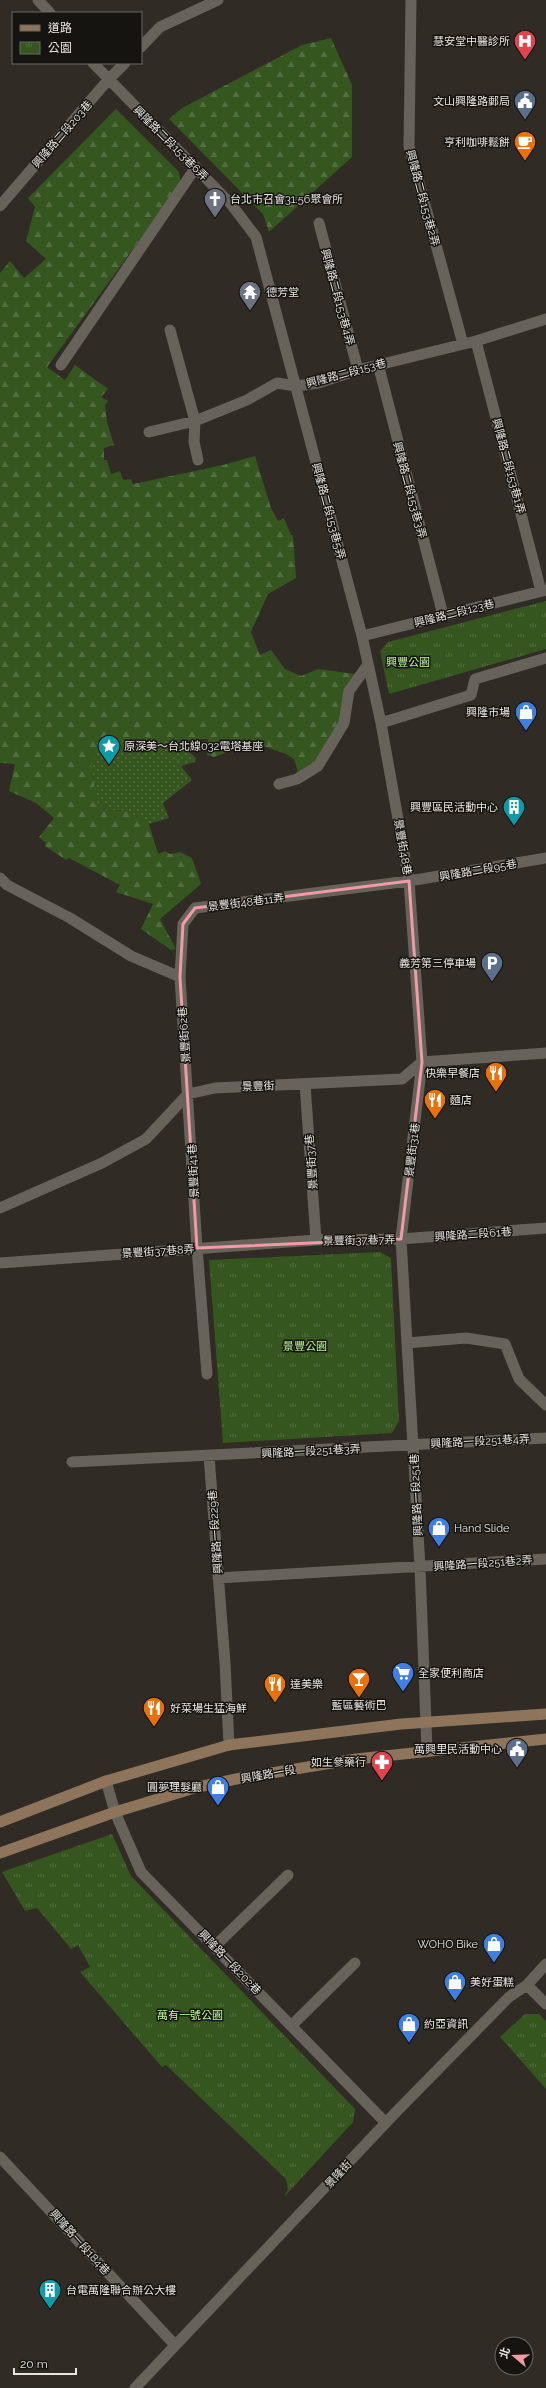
<svg xmlns="http://www.w3.org/2000/svg" width="546" height="2388" viewBox="0 0 546 2388" font-family="Raleway,'Noto Sans TC',sans-serif">
<style>
.forest{fill:url(#forest-firs)}
.park{fill:url(#park-tufts)}
.garden{fill:url(#garden-dots)}
.lines{fill:none;stroke-linecap:round;stroke-linejoin:round}
.minor{stroke:#67625a;stroke-width:11}
.secondary{stroke:#8d745b;stroke-width:11}
.marked{fill:none;stroke:#f39aa7;stroke-width:3;stroke-linejoin:round}
.labels{text-anchor:middle;stroke-width:3;stroke-linejoin:round;paint-order:stroke}
.poi-label{font-size:11px;fill:#e8e5e1;stroke:#161411;text-anchor:end}
.street-label{font-size:11px;fill:#e8e5e1;stroke:#161411}
.park-label{font-size:11px;fill:#bbf697;stroke:#161411}
</style>
<defs>
<pattern id="forest-firs" width="22" height="20" patternUnits="userSpaceOnUse"><rect width="22" height="20" fill="#365620"/><path d="M5 1l3.5 6h-7zM16 11l3.5 6h-7z" fill="#536e40"/></pattern>
<pattern id="park-tufts" width="24" height="20" patternUnits="userSpaceOnUse"><rect width="24" height="20" fill="#365620"/><path d="M3 7l-1-3M5 7V3M7 7l1-3M15 17l-1-3M17 17v-4M19 17l1-3" fill="none" stroke="#536e40"/></pattern>
<pattern id="garden-dots" width="8" height="8" patternUnits="userSpaceOnUse"><rect width="8" height="8" fill="#365620"/><path d="M2 2h.1M6 6h.1" fill="none" stroke="#536e40" stroke-width="1.8" stroke-linecap="round"/></pattern>
</defs>
<rect width="100%" height="100%" fill="#302b24"/>
<path class="forest" d="M331,38L352,85V157L269,232L263,214L169,119L182,108L302,45Z
M116,109L179,172L181,183L47,367L65,380L75,365L108,389L101,397L108,401L105,405L107,422L114,445L104,448V460H107L111,474L120,471L123,480L131,479L133,484L223,465L255,456L271,508L278,521L284,518L291,535H293L296,578L268,594L251,632L260,655L271,650L285,669L301,676L318,669L355,674L342,721L317,764L299,776L294,759L286,754L254,743L214,757L207,755L208,739L162,741L148,754L139,755L126,750L105,803L106,811L126,810L149,824L158,854L165,851L170,854L180,852L192,858L201,884L160,919L176,949L171,950L141,929L153,904L116,892L120,885L69,858L66,860L45,846L46,843L39,837L54,818L36,803L9,791L15,764L0,763V273L10,261L24,278L46,259L26,241L35,207L28,198Z"/>
<path class="park" d="M546,601V649L389,694L380,651L388,642Z
M380,1252L391,1258L399,1421L392,1433L223,1443L209,1260Z
M112,1834L131,1876L355,2109L353,2122L284,2197L288,2189L286,2179L166,2065L162,2067L80,1972L90,1967L78,1945L71,1949L37,1908L25,1911L2,1872Z
M525,2014H539L546,2021V2089L500,2037Z"/>
<path class="garden" d="M162,741H188L187,750L196,758L195,762L181,766L192,780L163,803L169,818L149,824L126,810L106,811L105,803L97,804L91,765L99,749C131,741 135,769 162,741Z"/>
<g class="lines">
<path class="minor" d="M38,0L50,13
M411,0L409,146L463,344
M141,47L160,27L218,0
M93,63L231,204L256,237L362,636L381,723L409,881L422,1062L401,1239L420,1567L427,1750
M0,206L108,80L125,63
M319,223L358,370
M170,330L195,421L194,442L198,460
M476,341L541,591
M378,364L443,615
M61,365L196,167
M149,432L195,421L247,400L277,383L296,386L318,383L358,370L476,341L546,319
M362,636L546,590
M381,723L471,695L475,679L546,658
M279,784L297,779L318,766L344,723L349,691L367,666
M0,878L7,885L70,918L131,956L180,977
M305,1084L316,1240
M0,1208L102,1163L146,1139L188,1094L215,1088L402,1079L422,1062L546,1053
M0,1263L316,1240L401,1239L546,1228
M407,1343L466,1338L505,1344L519,1379L546,1405
M207,1374L197,1248L180,977L183,924L195,908L409,881L546,858
M209,1456L225,1663L229,1745
M72,1462L546,1438
M218,1578L546,1559
M106,1781L115,1812L141,1872L386,2123
M215,1946L288,1875
M527,1985L546,2004
M291,2026L355,1963
M0,2157L175,2345
M135,2388L398,2110L509,1997L527,1985L546,1964"/>
<path class="secondary" d="M0,1822L106,1781L229,1745L401,1724L546,1714
M0,1853L115,1812L198,1787L241,1778L356,1759L546,1739"/>
</g>
<path class="marked" d="M409,881L422,1062L401,1239L197,1248L180,977L183,924L195,908Z"/>
<defs>
<g id="hospital-pin" transform="scale(1.15)"><path d="M0 17L-7.5 6A9.5 9.5 0 1 1 7.5 6Z" fill="#e0444e" stroke="#161411"/><path d="M-5-5h3v3.5h4V-5h3V5h-3V1.5h-4V5h-3Z" fill="#fff"/></g>
<g id="civic-pin" transform="scale(1.15)"><path d="M0 17L-7.5 6A9.5 9.5 0 1 1 7.5 6Z" fill="#5c6f8a" stroke="#161411"/><path d="M-.6-6.5H3V-4.5H.6V-3L4-1V1h2V6H-6V1h2V-1L-.6-3ZM-1.2 2.5V6h2.4V2.5Z" fill="#fff"/></g>
<g id="cafe-pin" transform="scale(1.15)"><path d="M0 17L-7.5 6A9.5 9.5 0 1 1 7.5 6Z" fill="#e8710a" stroke="#161411"/><path d="M-5.5-4.5H6V0H3Q3 3.5 0 3.5H-2.5Q-5.5 3.5-5.5 0ZM3-3.2v2h1.7v-2ZM-6 4.5H4V6H-6Z" fill="#fff"/></g>
<g id="church-pin" transform="scale(1.15)"><path d="M0 17L-7.5 6A9.5 9.5 0 1 1 7.5 6Z" fill="#6b7280" stroke="#161411"/><path d="M-1.2-6h2.4v3.5h3.3v2.4h-3.3V6h-2.4V-.1h-3.3v-2.4h3.3Z" fill="#fff"/></g>
<g id="temple-pin" transform="scale(1.15)"><path d="M0 17L-7.5 6A9.5 9.5 0 1 1 7.5 6Z" fill="#6b7280" stroke="#161411"/><path d="M0-6L5-2H3V0L6.5 2.5H4V6H1.5V3h-3V6H-4V2.5H-6.5L-3 0V-2H-5Z" fill="#fff"/></g>
<g id="shop-pin" transform="scale(1.15)"><path d="M0 17L-7.5 6A9.5 9.5 0 1 1 7.5 6Z" fill="#3f7fe0" stroke="#161411"/><path d="M-5-2.5h2.3a2.7 3.5 0 0 1 5.4 0H5L5.5 6h-11ZM-1.5-2.5h3a1.5 2.3 0 0 0-3 0Z" fill="#fff"/></g>
<g id="sight-pin" transform="scale(1.15)"><path d="M0 17L-7.5 6A9.5 9.5 0 1 1 7.5 6Z" fill="#0f9aa8" stroke="#161411"/><path d="M0-6L1.8-2.2L6-1.7L2.9 1.2L3.7 5.4L0 3.3L-3.7 5.4L-2.9 1.2L-6-1.7L-1.8-2.2Z" fill="#fff"/></g>
<g id="building-pin" transform="scale(1.15)"><path d="M0 17L-7.5 6A9.5 9.5 0 1 1 7.5 6Z" fill="#0f9aa8" stroke="#161411"/><path d="M-4-6H4V6H1V3H-1V6H-4ZM-2.5-4.3h1.7v1.8h-1.7ZM.8-4.3h1.7v1.8H.8ZM-2.5-1h1.7V.8h-1.7ZM.8-1h1.7V.8H.8Z" fill="#fff"/></g>
<g id="parking-pin" transform="scale(1.15)"><path d="M0 17L-7.5 6A9.5 9.5 0 1 1 7.5 6Z" fill="#5c6f8a" stroke="#161411"/><path d="M-3.5-5.5H1a3.5 3.5 0 0 1 0 7H-1V5.5H-3.5ZM-1-3.4V-.6H.8a1.4 1.4 0 0 0 0-2.8Z" fill="#fff"/></g>
<g id="restaurant-pin" transform="scale(1.15)"><path d="M0 17L-7.5 6A9.5 9.5 0 1 1 7.5 6Z" fill="#e8710a" stroke="#161411"/><path d="M-5-6h1v4h1v-4h1v4h1v-4h1v5L-1.5 .5V6h-2V.5L-5-1ZM5-6V6H3V1.5H1.5Q1.5-4 5-6Z" fill="#fff"/></g>
<g id="supermarket-pin" transform="scale(1.15)"><path d="M0 17L-7.5 6A9.5 9.5 0 1 1 7.5 6Z" fill="#3f7fe0" stroke="#161411"/><path d="M-6-5.5h2.5l.6 2H6L4.5 2H-2.5L-4.4-4H-6ZM-1.5 3.2a1.3 1.3 0 1 0 .1 0ZM3 3.2a1.3 1.3 0 1 0 .1 0Z" fill="#fff"/></g>
<g id="bar-pin" transform="scale(1.15)"><path d="M0 17L-7.5 6A9.5 9.5 0 1 1 7.5 6Z" fill="#e8710a" stroke="#161411"/><path d="M-6-5H6L.8 .8V4.5H3.5V6h-7V4.5H-.8V.8Z" fill="#fff"/></g>
<g id="pharmacy-pin" transform="scale(1.15)"><path d="M0 17L-7.5 6A9.5 9.5 0 1 1 7.5 6Z" fill="#e0444e" stroke="#161411"/><path d="M-2-6h4v4h4v4h-4v4h-4v-4h-4v-4h4Z" fill="#fff"/></g>
</defs>
<g fill-rule="evenodd">
<use href="#hospital-pin" x="525" y="41"/>
<use href="#civic-pin" x="525" y="101"/>
<use href="#cafe-pin" x="525" y="142"/>
<use href="#church-pin" x="215" y="199"/>
<use href="#temple-pin" x="250" y="292"/>
<use href="#shop-pin" x="526" y="712"/>
<use href="#sight-pin" x="109" y="746"/>
<use href="#building-pin" x="514" y="807"/>
<use href="#parking-pin" x="492" y="963"/>
<use href="#restaurant-pin" x="496" y="1073"/>
<use href="#restaurant-pin" x="435" y="1100"/>
<use href="#shop-pin" x="439" y="1528"/>
<use href="#supermarket-pin" x="403" y="1673"/>
<use href="#bar-pin" x="359" y="1679"/>
<use href="#restaurant-pin" x="275" y="1684"/>
<use href="#restaurant-pin" x="154" y="1708"/>
<use href="#civic-pin" x="517" y="1749"/>
<use href="#pharmacy-pin" x="382" y="1762"/>
<use href="#shop-pin" x="218" y="1787"/>
<use href="#shop-pin" x="494" y="1944"/>
<use href="#shop-pin" x="455" y="1982"/>
<use href="#shop-pin" x="409" y="2024"/>
<use href="#building-pin" x="50" y="2290"/>
</g>
<g class="labels">
<g class="poi-label">
<text x="510" y="45">慧安堂中醫診所</text>
<text x="510" y="105">文山興隆路郵局</text>
<text x="510" y="146">亨利咖啡鬆餅</text>
<text x="230" y="203" text-anchor="start">台北市召會31.56聚會所</text>
<text x="266" y="296" text-anchor="start">德芳堂</text>
<text x="510" y="716">興隆市場</text>
<text x="124" y="750" text-anchor="start">原深美～台北線032電塔基座</text>
<text x="498" y="811">興豐區民活動中心</text>
<text x="476" y="967">義芳第三停車場</text>
<text x="480" y="1077">快樂早餐店</text>
<text x="450" y="1104" text-anchor="start">麵店</text>
<text x="454" y="1532" text-anchor="start">Hand Slide</text>
<text x="418" y="1677" text-anchor="start">全家便利商店</text>
<text x="290" y="1688" text-anchor="start">達美樂</text>
<text x="359" y="1709" text-anchor="middle">藍區藝術巴</text>
<text x="170" y="1712" text-anchor="start">好菜場生猛海鮮</text>
<text x="502" y="1753">萬興里民活動中心</text>
<text x="366" y="1766">如生參藥行</text>
<text x="202" y="1791">圓夢理髮廳</text>
<text x="478" y="1948">WOHO Bike</text>
<text x="470" y="1986" text-anchor="start">美好蛋糕</text>
<text x="424" y="2028" text-anchor="start">約亞資訊</text>
<text x="66" y="2294" text-anchor="start">台電萬隆聯合辦公大樓</text>
</g>
<g class="street-label">
<text transform="translate(62 134) rotate(-49)" y="4">興隆路二段203巷</text>
<text transform="translate(171 143) rotate(45)" y="4">興隆路二段153巷6弄</text>
<text transform="translate(423 198) rotate(75)" y="4">興隆路二段153巷2弄</text>
<text transform="translate(338 297) rotate(75)" y="4">興隆路二段153巷4弄</text>
<text transform="translate(346 373) rotate(-15)" y="4">興隆路二段153巷</text>
<text transform="translate(509 466) rotate(75)" y="4">興隆路二段153巷1弄</text>
<text transform="translate(410 490) rotate(75)" y="4">興隆路二段153巷3弄</text>
<text transform="translate(329 511) rotate(75)" y="4">興隆路二段153巷5弄</text>
<text transform="translate(454 613) rotate(-14)" y="4">興隆路二段123巷</text>
<text transform="translate(403 847) rotate(80)" y="4">景豐街48巷</text>
<text transform="translate(478 870) rotate(-10)" y="4">興隆路二段95巷</text>
<text transform="translate(246 902) rotate(-7)" y="4">景豐街48巷11弄</text>
<text transform="translate(184 1035) rotate(-94)" y="4">景豐街62巷</text>
<text transform="translate(258 1086) rotate(-2)" y="4">景豐街</text>
<text transform="translate(412 1150) rotate(-83)" y="4">景豐街31巷</text>
<text transform="translate(311 1162) rotate(-94)" y="4">景豐街37巷</text>
<text transform="translate(193 1171) rotate(-93)" y="4">景豐街41巷</text>
<text transform="translate(473 1234) rotate(-4)" y="4">興隆路二段61巷</text>
<text transform="translate(359 1240) rotate(-1)" y="4">景豐街37巷7弄</text>
<text transform="translate(158 1251) rotate(-4)" y="4">景豐街37巷8弄</text>
<text transform="translate(480 1441) rotate(-3)" y="4">興隆路一段251巷4弄</text>
<text transform="translate(311 1451) rotate(-3)" y="4">興隆路一段251巷3弄</text>
<text transform="translate(416 1495) rotate(-93)" y="4">興隆路一段251巷</text>
<text transform="translate(215 1532) rotate(-94)" y="4">興隆路一段229巷</text>
<text transform="translate(483 1563) rotate(-4)" y="4">興隆路一段251巷2弄</text>
<text transform="translate(268 1774) rotate(-10)" y="4">興隆路一段</text>
<text transform="translate(230 1962) rotate(46)" y="4">興隆路一段202巷</text>
<text transform="translate(338 2174) rotate(-47)" y="4">景隆街</text>
<text transform="translate(80 2242) rotate(48)" y="4">興隆路一段184巷</text>
</g>
<g class="park-label">
<text x="408" y="666">興豐公園</text>
<text x="305" y="1350">景豐公園</text>
<text x="190" y="2019">萬有一號公園</text>
</g>
</g>
<rect x="12" y="12" width="130" height="52" fill="#161411" stroke="#6a6864"/>
<rect x="20" y="25" width="20" height="6" fill="#8d745b" stroke="#6a6864"/>
<text x="48" y="32" font-size="12" fill="#e8e5e1">道路</text>
<rect x="20" y="42" width="20" height="12" fill="url(#park-tufts)" stroke="#6a6864"/>
<text x="48" y="52" font-size="12" fill="#e8e5e1">公園</text>
<g transform="translate(514 2356) rotate(289)"><circle r="19" fill="#161411" stroke="#6a6864"/>
<path d="M0-3L7 15L0 10L-7 15Z" fill="#f39aa7"/>
<text y="-6" font-size="11" font-weight="bold" text-anchor="middle" fill="#e8e5e1">北</text>
</g>
<path d="M14 2368v6h62v-6" fill="none" stroke="#e8e5e1" stroke-width="2"/>
<text x="20" y="2368" font-size="12" fill="#e8e5e1" stroke="#161411" stroke-width="3" paint-order="stroke">20 m</text>
</svg>
